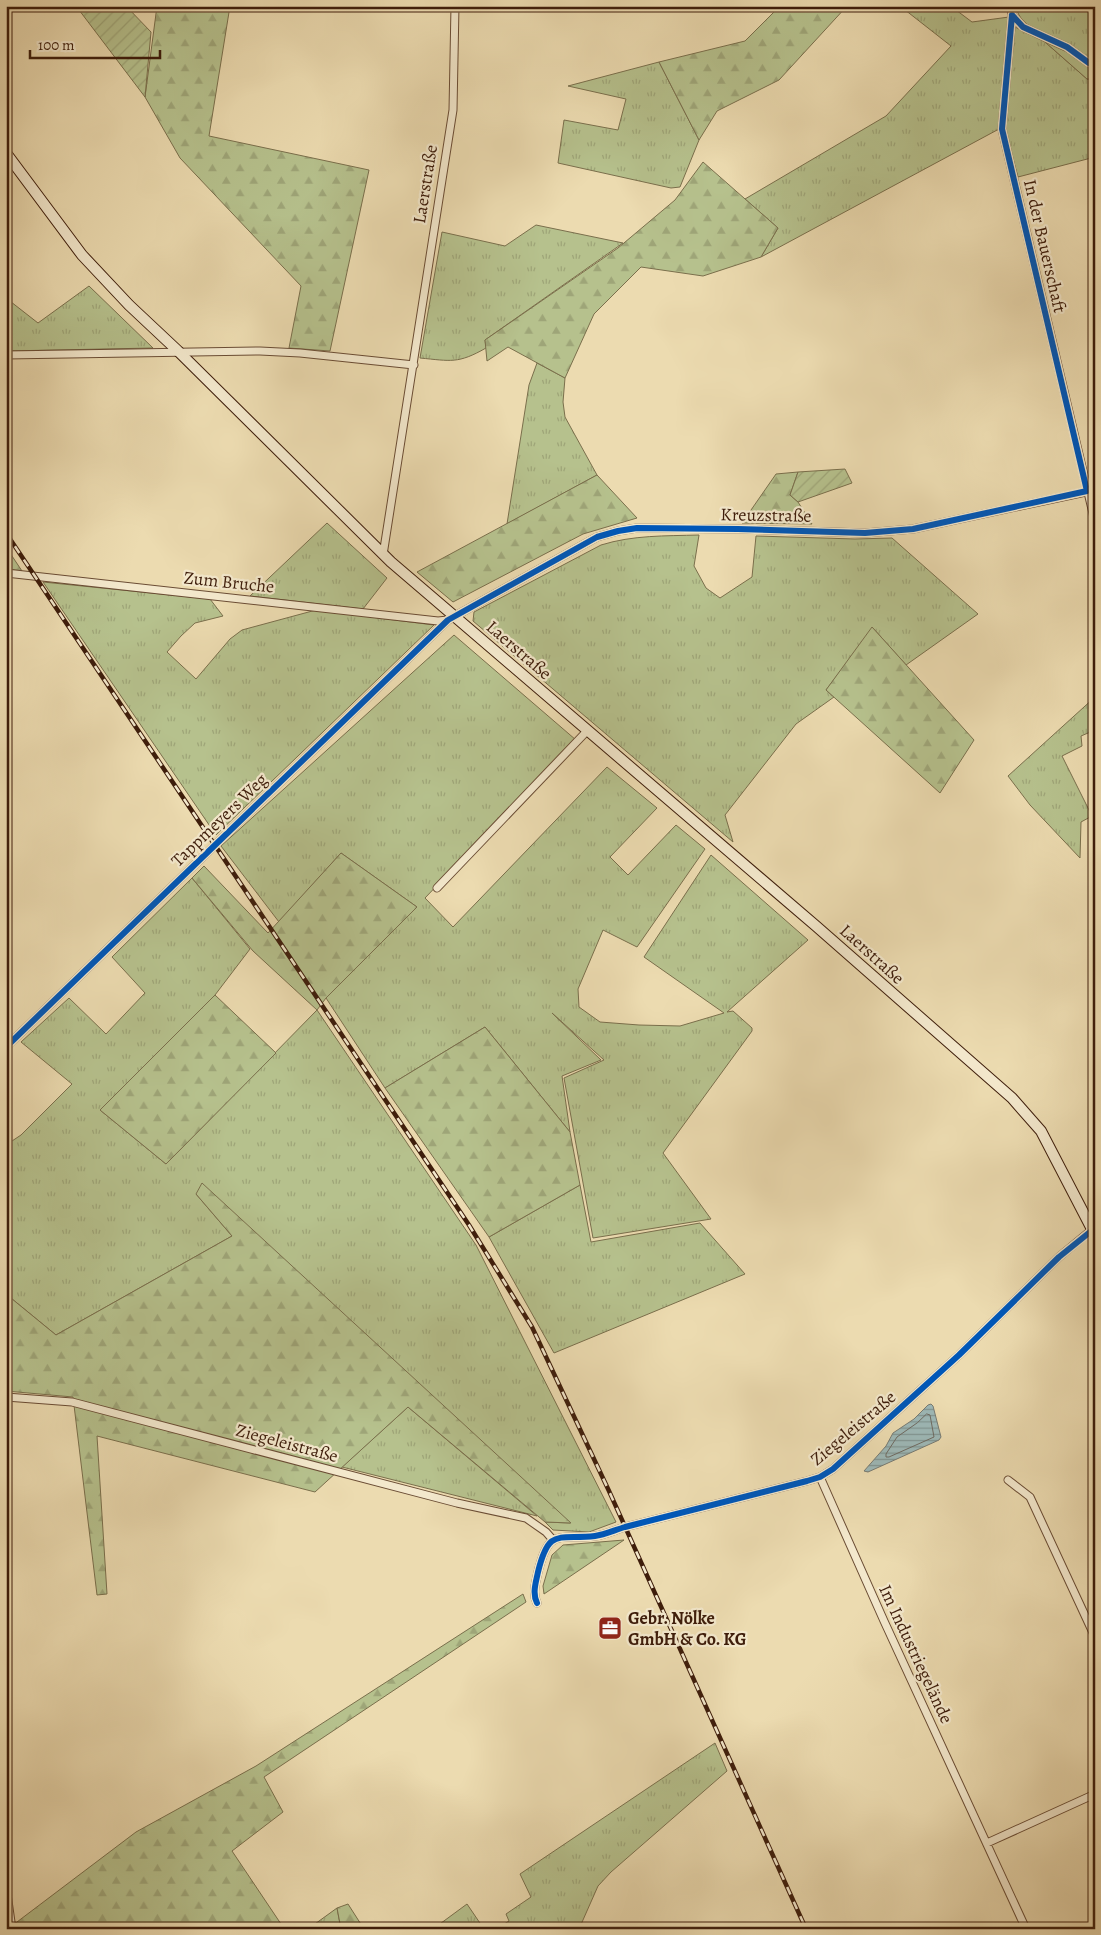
<svg xmlns="http://www.w3.org/2000/svg" width="1101" height="1935" viewBox="0 0 1101 1935" font-family="Alegreya,serif">
<style>
.grass{fill:url(#grass-tufts);stroke:#7a6f4c}
.forest{fill:url(#forest-firs);stroke:#7a6f4c}
.garden{fill:url(#garden-furrows);stroke:#7a6f4c}
.water{fill:url(#water-rules);stroke:#777a72}
.lines{fill:none;stroke-linecap:round;stroke-linejoin:round}
.shore{stroke:#6e6a61;stroke-width:1}
.minor-casing{stroke:#6a4c34;stroke-width:9}
.secondary-casing{stroke:#3e1d0b;stroke-width:12}
.minor{stroke:#f3e8cc;stroke-width:7}
.secondary{stroke:#f3e8cc;stroke-width:10}
.rail-casing{stroke:#3e1d0b;stroke-width:4.5}
.rail{stroke:#f3e8cc;stroke-width:2.5;stroke-dasharray:8;stroke-linecap:butt}
.cycleway-casing{stroke:#f3e8cc;stroke-width:9}
.cycleway{stroke:#0057b8;stroke-width:6}
.labels{text-anchor:middle;stroke-width:4.5;stroke-linejoin:round;paint-order:stroke}
.street-label{font-size:18px;fill:#3e1d0b;stroke:#f3e8cc}
.poi-label{font-size:18px;font-weight:bold;fill:#3e1d0b;stroke:#f3e8cc;text-anchor:start}
</style>
<defs>
<pattern id="grass-tufts" width="24" height="20" patternUnits="userSpaceOnUse" patternTransform="scale(1.25)"><rect width="24" height="20" fill="#b6c18d"/><path d="M3 7l-1-3M5 7V3M7 7l1-3M15 17l-1-3M17 17v-4M19 17l1-3" fill="none" stroke="#9ea578"/></pattern>
<pattern id="forest-firs" width="22" height="20" patternUnits="userSpaceOnUse" patternTransform="scale(1.25)"><rect width="22" height="20" fill="#b6c18d"/><path d="M5 1l3.5 6h-7zM16 11l3.5 6h-7z" fill="#9ea578"/></pattern>
<pattern id="garden-furrows" width="10" height="10" patternUnits="userSpaceOnUse" patternTransform="scale(1.25)"><rect width="10" height="10" fill="#b6c18d"/><path d="M-1 1l2-2M0 10L10 0M9 11l2-2" fill="none" stroke="#9ea578"/></pattern>
<pattern id="water-rules" width="6" height="5" patternUnits="userSpaceOnUse" patternTransform="scale(1.25)"><rect width="6" height="5" fill="#9db8b7"/><path d="M0 2.5h6" fill="none" stroke="#819593"/></pattern>
</defs>
<rect width="100%" height="100%" fill="#ecdbb0"/>
<filter id="stains"><feTurbulence type="fractalNoise" baseFrequency=".004" numOctaves="4"/><feColorMatrix values="0 0 0 0 .2 0 0 0 0 .09 0 0 0 0 .02 0 0 0 .5 -.17"/></filter>
<radialGradient id="worn" r=".72"><stop offset=".6" stop-color="#630" stop-opacity="0"/><stop offset="1" stop-color="#630" stop-opacity=".3"/></radialGradient>
<path class="grass" d="M900,6L952,7L972,22L1009,17L999,129L761,257L778,228L745,199L886,116L951,46Z
M1016,6H1095V60H1092C1085,56 1079,50 1072,46C1054,36 1019,30 1016,6Z
M1015,27L1045,42L1087,79H1095V157L1018,177L1005,130Z
M659,62L699,140L680,187L671,188L558,163L564,120L618,130L626,99L568,86Z
M536,225L623,243L485,340L486,348C458,364 451,361 420,358L442,232L505,246Z
M89,286L153,348L6,351V298L38,323Z
M537,363L565,378L563,402L565,417L597,475L507,524L529,385Z
M327,523L387,578L363,609L250,596Z
M699,535L694,566L706,588L720,598L752,577L756,536L855,539L892,538L978,614L906,665L873,628L826,690L834,697L796,724L725,815L733,842L473,621L474,612L601,545C633,535 665,536 699,535Z
M43,582L210,599L223,616L195,623L181,636L167,652L196,679L230,639L242,630L316,610L434,625L216,835Z
M454,635L576,740L425,898L453,927L607,767L657,808L610,857L628,875L676,825L705,849L637,947L603,930L578,989L579,1007L600,1022L639,1025L680,1026L724,1013L644,957L711,855L808,940L727,1012L733,1011L752,1028V1031L663,1153L711,1219L593,1238L564,1078L604,1060L552,1013L601,1060L562,1076L570,1132L485,1027L385,1088L326,998L417,907L341,853L279,922L221,846Z
M1095,697V730L1081,736L1082,746L1062,756L1092,816L1081,822L1080,858L1030,805L1008,776Z
M192,878L250,949L215,995L100,1110L166,1164L317,1010L476,1245L616,1522L589,1532L553,1530L545,1522L570,1523L196,1194L232,1236L56,1335L6,1294V1145L21,1135L72,1084L21,1042L69,998L106,1034L145,993L112,957Z
M580,1185L591,1242L700,1223L745,1274L554,1353L489,1237Z
M408,1407L537,1516L342,1467Z
M715,1743L727,1771L611,1872L598,1886L579,1929H496L509,1921L506,1914L531,1897L520,1874Z
M467,1904L484,1929H433Z
M337,1908L341,1929H308Z"/>
<path class="forest" d="M157,6H230L209,136L369,170L330,351L289,348L301,286L180,158L145,97Z
M780,6H847L779,80L717,111L699,140L659,62L745,41Z
M1045,42L1067,52L1090,67H1095V79H1087Z
M703,162L778,228L761,257L703,276L641,267L594,314L565,378L508,347L487,361L485,340L618,248L675,200Z
M798,472L790,495L798,502L812,524L742,523L776,474Z
M597,475L637,518L583,534L453,602L417,572Z
M6,547L22,571L6,569Z
M872,627L974,740L940,793L826,690Z
M341,853L417,907L326,998L317,1010L253,951L192,878L204,866L268,933Z
M215,995L276,1053L166,1164L100,1110Z
M485,1027L570,1132L580,1185L489,1237L385,1088Z
M202,1183L571,1523L545,1522L408,1407L315,1492L97,1436L107,1594L97,1595L73,1397L6,1391V1294L56,1335L232,1236L196,1194Z
M624,1540L544,1594L543,1586L552,1555L563,1545Z
M523,1594L526,1602L264,1777L283,1812L232,1851L281,1924L273,1929H14L13,1925L136,1832L256,1766Z
M348,1904L364,1929H341L337,1908Z"/>
<path class="garden" d="M76,6H126L151,32L145,97Z
M845,469L852,483L798,502L790,495L798,472Z"/>
<path class="water" d="M931,1404L933,1406L941,1437L939,1440L868,1472L864,1471L886,1446L893,1433L914,1419L928,1405Z"/>
<g class="lines">
<path class="shore" d="M927,1414L930,1415L934,1437L889,1457H886V1454L897,1437L917,1423Z"/>
<g class="minor-casing">
<path id="minor" d="M1011,6L1012,15L1002,129L1095,522
M1012,15L1023,27L1067,47L1089,63L1095,64
M6,355L260,351L300,353L414,365
M383,555L453,110L455,6
M6,573L438,621L448,620
M437,888L587,731
M6,1047L448,620L597,537L618,531L637,528L738,529L865,533L913,529L1095,490
M6,1397L72,1402L457,1503L526,1518L546,1532L553,1540
M820,1477L884,1621L1026,1929
M1008,1480L1030,1497L1095,1637
M537,1603C532,1593 536,1582 538,1572C549,1527 558,1540 595,1536C604,1535 615,1530 625,1527L807,1481L820,1477L833,1469L959,1355L1059,1257L1094,1228
M987,1843L1095,1794
M6,1887L12,1929"/>
</g>
<g class="secondary-casing">
<path id="secondary" d="M6,153L82,255L129,305L178,351L391,562L816,926L1012,1098L1041,1131L1095,1235"/>
</g>
<use href="#minor" class="minor"/>
<use href="#secondary" class="secondary"/>
<g class="rail-casing">
<path id="rail" d="M6,533L469,1225L532,1327L609,1491L806,1929"/>
</g>
<use href="#rail" class="rail"/>
<g class="cycleway-casing">
<path id="cycleway" d="M1012,15L1023,27L1067,47L1089,63L1095,64
M6,1047L448,620L597,537L618,531L637,528L738,529L865,533L913,529L1087,491L1002,129L1012,15
M537,1603C532,1593 536,1582 538,1572C549,1527 558,1540 595,1536C604,1535 615,1530 625,1527L807,1481L820,1477L833,1469L959,1355L1059,1257L1095,1228"/>
</g>
<use href="#cycleway" class="cycleway"/>
</g>
<defs>
<g id="office-square" transform="scale(1.25)"><rect x="-9" y="-9" width="18" height="18" rx="4" fill="#8f2418" stroke="#f3e8cc"/><path d="M-6-3h4V-5.5h4V-3h4V5H-6ZM-1-4.5V-3h2v-1.5ZM-6 0V1H6V0Z" fill="#fff"/></g>
</defs>
<g fill-rule="evenodd">
<use href="#office-square" x="610" y="1628"/>
</g>
<g class="labels">
<g class="street-label">
<text transform="translate(425 184) rotate(-81)" y="6">Laerstraße</text>
<text transform="translate(1045 246) rotate(77)" y="6">In der Bauerschaft</text>
<text transform="translate(766 515) rotate(1)" y="6">Kreuzstraße</text>
<text transform="translate(229 582) rotate(6)" y="6">Zum Bruche</text>
<text transform="translate(519 650) rotate(41)" y="6">Laerstraße</text>
<text transform="translate(219 820) rotate(-44)" y="6">Tappmeyers Weg</text>
<text transform="translate(872 954) rotate(42)" y="6">Laerstraße</text>
<text transform="translate(853 1428) rotate(-40)" y="6">Ziegeleistraße</text>
<text transform="translate(287 1443) rotate(15)" y="6">Ziegeleistraße</text>
<text transform="translate(916 1654) rotate(65)" y="6">Im Industriegelände</text>
</g>
<g class="poi-label">
<text x="628" y="1624">Gebr. Nölke<tspan x="628" dy="21">GmbH &amp; Co. KG</tspan></text>
</g>
</g>
<rect width="1101" height="1935" fill="none" stroke="#ecdbb0" stroke-width="25"/>
<rect x="8" y="8" width="1086" height="1920" fill="none" stroke="#3e1d0b" stroke-width="2.5"/>
<rect x="12" y="12" width="1076" height="1910" fill="none" stroke="#3e1d0b"/>
<path d="M30 50v8h130v-8" fill="none" stroke="#3e1d0b" stroke-width="2.5"/>
<text x="38" y="50" font-size="15" fill="#3e1d0b" stroke="#f3e8cc" stroke-width="4" paint-order="stroke">100 m</text>
<rect width="100%" height="100%" filter="url(#stains)"/>
<rect width="100%" height="100%" fill="url(#worn)"/>
</svg>
